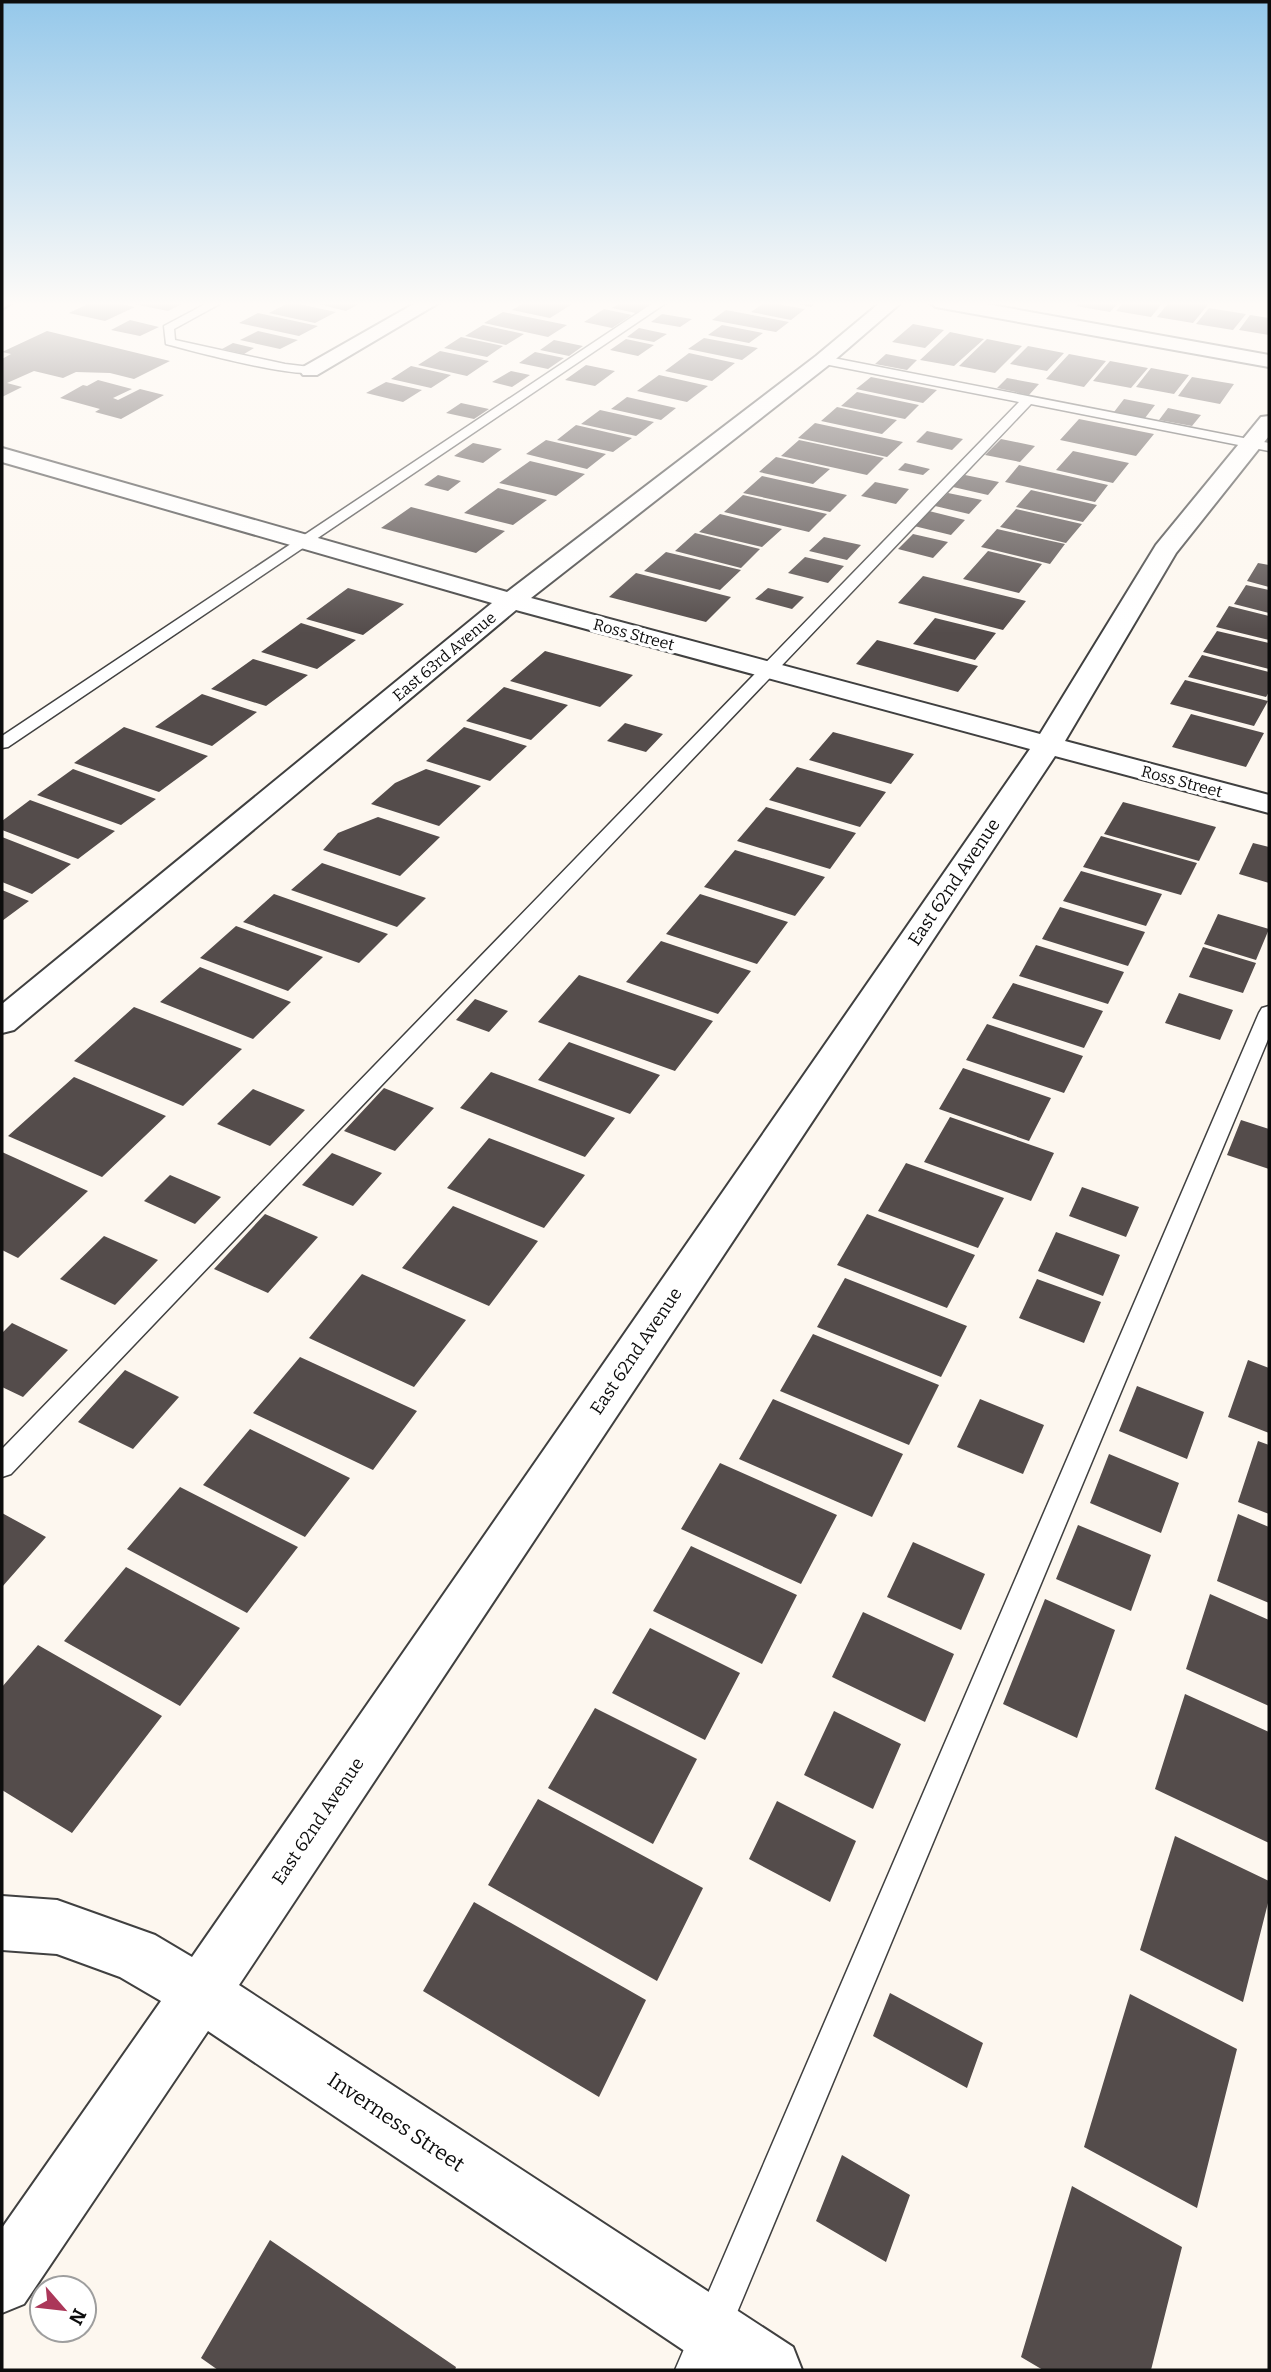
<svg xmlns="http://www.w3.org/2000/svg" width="1271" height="2372" viewBox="0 0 1271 2372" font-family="Bitter,serif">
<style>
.building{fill:#544c4b}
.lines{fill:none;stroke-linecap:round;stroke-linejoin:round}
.lane-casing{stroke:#404040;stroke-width:3}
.street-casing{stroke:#404040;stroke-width:4}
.primary-casing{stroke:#1e1e1e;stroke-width:4}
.lane{fill:#fff;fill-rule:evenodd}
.street{fill:#fff;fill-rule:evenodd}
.primary{fill:#e7af75;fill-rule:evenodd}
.labels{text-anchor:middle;stroke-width:7;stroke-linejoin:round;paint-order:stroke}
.far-street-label{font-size:16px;fill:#0d0d0d;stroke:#fff}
.street-label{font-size:18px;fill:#0d0d0d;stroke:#fff}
.near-street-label{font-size:21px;fill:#0d0d0d;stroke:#fff}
</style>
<rect width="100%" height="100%" fill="#fdf7ef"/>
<path class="building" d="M94,301H108L135,307L105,321L69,313Z
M138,301H181L186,302L168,311L133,304Z
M306,301H364L346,311Z
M527,301H565L574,303L550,318L512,310Z
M623,301H653L636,313L612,308Z
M785,301H819L811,307Z
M1080,301H1120L1110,312L1076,306Z
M1125,301H1164L1151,317L1116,311Z
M1170,301H1211L1193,323L1157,317Z
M290,302L336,312L315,323L269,313Z
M765,302L805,309L791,320L751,312Z
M1209,308L1246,314L1233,330L1196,324Z
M604,309L632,315L612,328L584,322Z
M726,310L789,322L776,332L712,320Z
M503,312L567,325L548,337L484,323Z
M258,313L318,326L299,336L239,323Z
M662,314L692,319L680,327L651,322Z
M1250,315L1269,318V335L1239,330Z
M130,320L159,327L140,336L111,330Z
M913,324L944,330L925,348L892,342Z
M483,325L524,334L506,345L465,336Z
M722,325L763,333L749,343L708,335Z
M639,328L667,334L654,342L627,337Z
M47,331L170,361L134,379L110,373L76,372L63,378L34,371L7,383L22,387L2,397V359L11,354L2,352Z
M258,331L298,340L280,349L240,340Z
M950,332L984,339L954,366L920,360Z
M461,337L503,346L487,357L444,348Z
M704,338L758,348L742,360L688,349Z
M626,339L654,345L638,356L610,350Z
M987,339L1022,346L995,373L959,366Z
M554,340L583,346L569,356L540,350Z
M233,343L254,348L244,354L222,349Z
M1028,346L1064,353L1047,371L1010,364Z
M440,351L489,361L467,376L418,365Z
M535,352L564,358L548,369L519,363Z
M689,353L735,363L712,381L665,371Z
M886,354L917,360L907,370L875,364Z
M1069,354L1106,361L1084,387L1046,379Z
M1110,361L1148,368L1131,388L1093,381Z
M586,365L615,371L595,386L565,380Z
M411,366L451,375L431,388L391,379Z
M1151,368L1189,375L1174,394L1136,387Z
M511,371L530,375L512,387L492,382Z
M659,375L708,386L687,402L637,391Z
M871,377L937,390L923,403L856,389Z
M1192,377L1234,384L1220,404L1178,396Z
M1007,378L1039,384L1029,395L997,388Z
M98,380L132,389L113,398L118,400L140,389L164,395L121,419L95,412L100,409L60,398L83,385L87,386Z
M386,382L422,390L403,402L366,393Z
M857,392L919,405L905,419L841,406Z
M627,397L676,408L661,420L611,409Z
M1124,399L1155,405L1145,418L1114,412Z
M461,403L489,409L474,419L446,413Z
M837,407L897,420L882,434L821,421Z
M1168,408L1201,415L1192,426L1159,420Z
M600,410L654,422L636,436L581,424Z
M1079,419L1154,434L1136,456L1060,440Z
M815,423L903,442L887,457L798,438Z
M576,425L632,438L613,452L557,440Z
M927,431L963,439L952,450L916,442Z
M1001,439L1035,446L1020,462L985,455Z
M546,440L606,454L587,469L526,454Z
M799,440L884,458L867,475L781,456Z
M473,443L502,449L483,463L454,456Z
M1073,451L1129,463L1113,483L1056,470Z
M776,457L830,469L813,484L759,472Z
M530,461L585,474L556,496L499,483Z
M905,463L930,469L923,475L898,470Z
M1019,465L1108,485L1095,502L1005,482Z
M438,475L461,481L448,491L424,485Z
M965,475L999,482L988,495L953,487Z
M762,476L847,495L830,512L743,493Z
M875,482L909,489L896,504L861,496Z
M498,488L547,500L513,525L464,513Z
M1031,490L1097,505L1083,522L1016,507Z
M948,493L982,500L969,514L935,506Z
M743,495L827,514L809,532L724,512Z
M411,507L505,531L476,553L381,528Z
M1016,509L1082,524L1066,543L1000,527Z
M929,511L965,520L951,535L914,526Z
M720,514L782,529L762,547L699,532Z
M997,529L1065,544L1050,564L981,547Z
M695,533L760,549L741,568L675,551Z
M913,534L948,542L933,558L898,549Z
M824,537L861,545L847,560L809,551Z
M988,551L1042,564L1019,593L963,579Z
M666,552L741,570L720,590L644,571Z
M805,557L844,566L828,583L788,573Z
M1258,563L1269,565V587L1247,581Z
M636,573L731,597L706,622L609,597Z
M923,576L1026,601L1003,630L898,603Z
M1246,585L1269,590V613L1234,604Z
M348,588L404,604L363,635L306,619Z
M768,588L804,597L792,609L755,599Z
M1229,606L1269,616V640L1216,627Z
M935,618L996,633L975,660L913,644Z
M301,623L356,640L317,669L261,652Z
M1217,631L1269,643V669L1203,652Z
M877,640L978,666L958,692L856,664Z
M545,651L633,675L600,707L510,681Z
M1202,655L1269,672V692L1266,697L1188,677Z
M253,659L308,675L266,706L211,689Z
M1185,680L1268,701L1254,726L1170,704Z
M504,687L568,705L531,740L466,721Z
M202,694L257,712L212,746L155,727Z
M1191,714L1264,733L1246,767L1172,747Z
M625,723L663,734L646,752L607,741Z
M124,727L208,756L159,792L74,763Z
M464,727L527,746L490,781L426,761Z
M833,732L914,754L891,784L809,760Z
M797,767L886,792L860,827L769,800Z
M73,769L156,799L121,825L37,795Z
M426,769L481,786L439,826L371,804L395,783Z
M30,800L115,831L78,859L2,830V821Z
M1123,802L1216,827L1199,861L1104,834Z
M766,807L856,833L830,869L737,841Z
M378,817L440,837L400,876L323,850L338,833Z
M1101,836L1197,863L1181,895L1083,867Z
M2,837L71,864L32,894L2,882Z
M1253,843L1269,847V883L1239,874Z
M735,850L825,877L795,916L704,887Z
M322,863L426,898L397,927L291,890Z
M1081,871L1162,894L1146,926L1063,901Z
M2,890L29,901L2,921Z
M274,894L388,934L359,963L243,922Z
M700,894L788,922L757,964L666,934Z
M1060,907L1145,932L1128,966L1042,939Z
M1218,914L1269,929L1256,960L1204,944Z
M236,926L323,957L288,991L200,958Z
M661,941L751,971L718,1014L626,982Z
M1036,945L1124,972L1108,1004L1019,976Z
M1203,947L1256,963L1243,993L1189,977Z
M200,967L291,1002L253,1039L160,1002Z
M579,975L713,1021L675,1071L538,1022Z
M1013,983L1103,1011L1084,1048L992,1018Z
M1179,993L1233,1010L1220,1040L1165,1023Z
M475,999L508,1011L489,1032L456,1020Z
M134,1007L242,1049L183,1106L74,1061Z
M987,1024L1083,1056L1064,1093L966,1060Z
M569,1042L660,1075L630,1114L538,1080Z
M963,1068L1051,1098L1029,1141L939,1109Z
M491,1072L615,1118L585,1157L460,1108Z
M74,1077L166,1116L102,1177L8,1136Z
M384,1088L434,1108L395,1151L344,1131Z
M253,1089L305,1110L270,1146L217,1124Z
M950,1117L1054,1153L1031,1201L924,1162Z
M1241,1120L1269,1129V1169L1227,1155Z
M489,1138L585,1175L544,1228L447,1188Z
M2,1152L88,1191L18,1258L2,1250Z
M332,1153L382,1173L353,1206L302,1185Z
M906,1163L1004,1198L978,1248L878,1211Z
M170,1175L221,1197L195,1224L144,1201Z
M1082,1187L1139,1207L1126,1237L1069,1216Z
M453,1206L538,1241L489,1306L402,1268Z
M265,1214L318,1237L268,1293L214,1269Z
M867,1214L975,1255L947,1308L837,1265Z
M1056,1232L1120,1255L1103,1296L1038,1271Z
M104,1236L158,1260L115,1305L60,1279Z
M362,1274L466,1320L414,1387L309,1338Z
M845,1278L967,1326L941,1377L817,1327Z
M1037,1279L1101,1302L1084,1343L1019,1318Z
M12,1323L68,1350L23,1397L2,1387V1333Z
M813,1334L939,1385L909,1445L780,1391Z
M300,1357L417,1411L373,1470L253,1413Z
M1248,1360L1269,1368V1433L1228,1417Z
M125,1370L179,1397L133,1449L78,1422Z
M1137,1386L1204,1412L1187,1459L1119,1431Z
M773,1399L903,1454L872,1517L739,1459Z
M980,1399L1044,1425L1023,1474L957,1447Z
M250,1429L350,1478L305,1537L203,1485Z
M1258,1441L1269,1445V1514L1238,1502Z
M1109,1454L1179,1483L1161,1533L1090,1503Z
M720,1463L837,1515L801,1584L681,1529Z
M180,1487L298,1547L247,1613L127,1549Z
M2,1513L46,1537L2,1587Z
M1238,1514L1269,1527V1603L1217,1581Z
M1078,1525L1151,1555L1131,1611L1056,1579Z
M913,1542L985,1574L961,1630L887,1597Z
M691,1546L797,1595L762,1664L653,1611Z
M126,1567L240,1628L180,1706L64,1641Z
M1210,1594L1269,1620V1706L1186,1669Z
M1045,1599L1115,1630L1077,1738L1003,1704Z
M863,1612L954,1654L925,1722L832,1677Z
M650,1628L740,1673L705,1740L612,1693Z
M38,1645L162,1716L72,1833L2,1790V1687Z
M1185,1694L1269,1732V1843L1155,1789Z
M595,1708L697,1759L653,1844L548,1788Z
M834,1711L901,1744L873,1809L804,1775Z
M538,1799L703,1888L657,1981L488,1885Z
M777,1801L856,1841L830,1902L749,1859Z
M1175,1836L1269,1881V1899L1243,2002L1140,1950Z
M474,1902L646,2000L599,2097L423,1991Z
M890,1993L983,2043L967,2088L873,2036Z
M1130,1994L1237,2049L1197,2208L1084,2147Z
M842,2155L910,2195L886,2262L816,2221Z
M1072,2186L1182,2247L1151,2370H1043L1021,2357Z
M270,2240L456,2367L455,2370H218L201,2358Z"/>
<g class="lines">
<g class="lane-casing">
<path id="lane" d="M211,301H225L174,329L175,340L285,364L310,367L316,371C304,381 188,350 166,344L164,326Z
M656,301H669L8,747L2,748V736Z
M823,356L1269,443V451L1031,404L11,1474L2,1477V1449L1019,402L819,363L817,360Z
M1269,1006V1037L713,2370H675L1259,1013L1262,1008Z"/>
</g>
<g class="street-casing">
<path id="street" d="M419,301H442L317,375H303L300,371L303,367Z
M882,301H903L830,364L531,598L1040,734L1156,545L1261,417L1269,416V436L1176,553L1065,741L1269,795V813L1055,756L239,1985L793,2347L802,2370H713L208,2031L24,2304L2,2313V2228L161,2001L120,1977L57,1954L2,1950V1896L57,1900L155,1935L192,1957L1030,749L516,610L14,1030L2,1033V1004L492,603L2,462V448L507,592L816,356Z
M927,301H969L1269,355V367L936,307Z"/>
</g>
<g class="primary-casing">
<path id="primary" d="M2,301H14L2,309Z"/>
</g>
<use href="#lane" class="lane"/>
<use href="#street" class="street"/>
<use href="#primary" class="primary"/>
</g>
<linearGradient id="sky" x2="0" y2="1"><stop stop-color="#95c8ea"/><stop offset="0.48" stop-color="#fefbf8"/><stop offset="1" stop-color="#fefbf8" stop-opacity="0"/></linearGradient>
<rect width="1271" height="633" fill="url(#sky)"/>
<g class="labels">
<g class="far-street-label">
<text transform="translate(634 634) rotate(15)" y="6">Ross Street</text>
<text transform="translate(444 656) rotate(-40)" y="6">East 63rd Avenue</text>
<text transform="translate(1182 781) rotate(15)" y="6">Ross Street</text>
</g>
<g class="street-label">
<text transform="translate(954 882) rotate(-56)" y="6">East 62nd Avenue</text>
<text transform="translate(636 1351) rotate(-56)" y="6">East 62nd Avenue</text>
<text transform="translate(318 1821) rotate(-56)" y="6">East 62nd Avenue</text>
</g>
<g class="near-street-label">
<text transform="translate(396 2122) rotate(34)" y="7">Inverness Street</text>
</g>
</g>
<rect width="1271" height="2372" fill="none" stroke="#0d0d0d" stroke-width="7"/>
<g transform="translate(63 2309) rotate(118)"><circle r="33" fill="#ffffff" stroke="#9e9e9e" stroke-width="2"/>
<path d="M0-5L12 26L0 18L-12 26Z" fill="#ab3759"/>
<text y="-10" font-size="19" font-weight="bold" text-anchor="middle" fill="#0d0d0d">N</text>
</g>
</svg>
